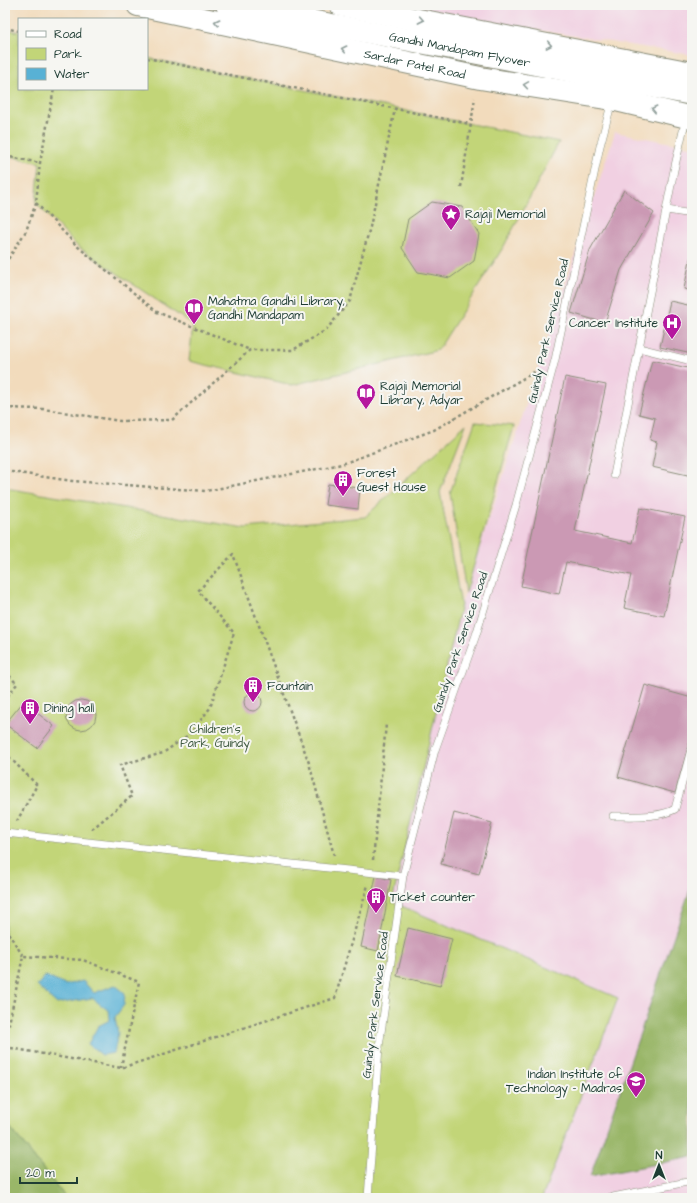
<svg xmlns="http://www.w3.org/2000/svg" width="697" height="1203" viewBox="0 0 697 1203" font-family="'Architects Daughter',sans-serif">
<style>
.built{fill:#f1d0e2}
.green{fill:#c2d578;stroke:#708956}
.forest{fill:#99b668;stroke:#5c7a4e}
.water{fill:#58b1d5;stroke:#3c7784}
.building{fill:#cb99b4}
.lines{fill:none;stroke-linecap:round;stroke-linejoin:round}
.service-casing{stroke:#888c78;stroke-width:8}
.primary-casing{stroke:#888c78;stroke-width:24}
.path{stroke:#888c78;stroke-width:2.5;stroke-dasharray:3 3;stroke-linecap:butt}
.service{stroke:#fff;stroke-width:7}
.primary{stroke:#fff;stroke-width:22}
.oneway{stroke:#8f9e9a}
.labels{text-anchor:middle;stroke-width:4;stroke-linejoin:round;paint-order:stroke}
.street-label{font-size:12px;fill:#1f3d34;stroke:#f6f6f2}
.poi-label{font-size:12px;fill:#1f3d34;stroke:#f6f6f2;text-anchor:start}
.park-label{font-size:12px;fill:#405b42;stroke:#f6f6f2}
</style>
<rect width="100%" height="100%" fill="#f6f6f2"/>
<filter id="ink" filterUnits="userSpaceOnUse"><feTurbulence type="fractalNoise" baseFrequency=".025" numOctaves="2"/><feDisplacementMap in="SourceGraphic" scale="8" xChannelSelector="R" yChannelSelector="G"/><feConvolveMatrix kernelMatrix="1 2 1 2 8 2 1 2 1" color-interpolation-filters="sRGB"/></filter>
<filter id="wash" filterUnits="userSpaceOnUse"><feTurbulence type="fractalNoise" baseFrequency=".012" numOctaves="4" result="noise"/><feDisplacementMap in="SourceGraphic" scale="16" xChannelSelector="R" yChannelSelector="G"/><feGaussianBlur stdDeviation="0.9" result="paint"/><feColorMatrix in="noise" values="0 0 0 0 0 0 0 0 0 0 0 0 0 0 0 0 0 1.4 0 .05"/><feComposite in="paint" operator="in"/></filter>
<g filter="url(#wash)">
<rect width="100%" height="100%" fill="#f2dbbc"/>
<path class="built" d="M401,5H692V55L482,21Z
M615,132L692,147V1198H542L618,998L392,902L461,605Z"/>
<path class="green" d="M5,29L19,32V89H147V58L559,142L504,246L438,350L292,385L189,361L193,325L77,246L36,203L40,163L5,155Z
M475,422L514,426L466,593L450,493Z
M466,424L440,492L461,605L392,902L618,998L542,1198H66L5,1121V488L245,528L365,517Z"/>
<path class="forest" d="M692,884V1157L590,1177Z
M5,1121L66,1198H5Z"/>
<path class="water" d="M45,976L65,985L83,981L94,993L115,985L125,993L124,1005L115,1017L118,1033L114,1053L102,1055L88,1044L98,1026L110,1020L109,1010L105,1008L92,998L57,1004L37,986Z"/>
<g id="blocks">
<path class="building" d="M624,190L654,213L621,270L605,323L571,313L590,250Z
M432,202L462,207L479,234L474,261L450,278L418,272L402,248L408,219Z
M691,255H692V291L684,289Z
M670,301L692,306V354L660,347Z
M652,360L692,369V476L652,467L657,442L650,440L655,418L639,414Z
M565,377L606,385L575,531L632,543L640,508L685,517L664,616L624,608L631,575L566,562L559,594L521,586Z
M328,484L360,488L358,509L325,505Z
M645,685L692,698V734L675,793L618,777Z
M244 702a9 9 0 1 1 18 0a9 9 0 1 1-18 0Z
M66 715a15 15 0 1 1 30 0a15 15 0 1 1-30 0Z
M23,702L54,726L37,748L5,724Z
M454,813L492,823L479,874L441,864Z
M376,876L391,880L378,951L361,947Z
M408,928L452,939L440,986L397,976Z"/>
</g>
</g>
<g filter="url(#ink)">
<use href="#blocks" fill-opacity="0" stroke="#888c78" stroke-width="1"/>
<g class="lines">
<g class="service-casing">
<path id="service" d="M667,210L692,214
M639,348L692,361
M614,475L674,170L686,118
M613,816C631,816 660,818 675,809L692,746
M5,833L403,876
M368,1198L379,1047L403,876L435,750L476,635L516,505L555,360L600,146L612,101
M608,1198L692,1181"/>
</g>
<g class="primary-casing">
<g id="primary">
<path id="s1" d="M138,5L480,78L612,99L692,118"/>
<path id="s2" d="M227,5L692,94"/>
<path d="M341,5L692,73"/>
</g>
</g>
<path class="path" d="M5,28L19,31
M147,58L470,124
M5,156L40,163
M461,187L475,98
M36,203L77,246L157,312L250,350
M5,264L26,231L36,203L40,163L54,89
M5,408L43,409L120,421L172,420L250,350H293L326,330L350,301L370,227L395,109
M5,471L72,481L206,491L342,464L434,430L538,370
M5,671L17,684L5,699
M5,753L37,785L17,821
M92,829L132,796L120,765L163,753L191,733L210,708L234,633L198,591L233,554L309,763L334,855
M373,860L386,724
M5,928L23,956
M5,1043L23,956L83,960L139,982L121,1067
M5,1047L121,1068L335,998L368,885"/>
<use href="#service" class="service"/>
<use href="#primary" class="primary"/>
</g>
<defs><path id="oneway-chevron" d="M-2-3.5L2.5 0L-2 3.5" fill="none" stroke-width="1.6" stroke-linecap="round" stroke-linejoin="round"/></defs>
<g class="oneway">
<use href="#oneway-chevron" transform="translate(421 20) rotate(11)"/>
<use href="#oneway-chevron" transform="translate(217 22) rotate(-168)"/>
<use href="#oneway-chevron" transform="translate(549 45) rotate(11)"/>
<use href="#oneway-chevron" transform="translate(344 49) rotate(-168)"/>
<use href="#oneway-chevron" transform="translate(526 85) rotate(-171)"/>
<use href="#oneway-chevron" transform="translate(654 109) rotate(-167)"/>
</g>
</g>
<defs>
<g id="sight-pin" transform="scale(1)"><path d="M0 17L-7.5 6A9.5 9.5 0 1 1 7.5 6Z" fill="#b5179e" stroke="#f6f6f2"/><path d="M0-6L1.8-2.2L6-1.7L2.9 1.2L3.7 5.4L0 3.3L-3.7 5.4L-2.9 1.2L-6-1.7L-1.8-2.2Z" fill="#fff"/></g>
<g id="library-pin" transform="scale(1)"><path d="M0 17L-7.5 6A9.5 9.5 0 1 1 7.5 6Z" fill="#b5179e" stroke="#f6f6f2"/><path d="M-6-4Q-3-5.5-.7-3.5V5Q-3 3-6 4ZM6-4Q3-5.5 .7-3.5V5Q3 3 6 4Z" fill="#fff"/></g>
<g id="hospital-pin" transform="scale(1)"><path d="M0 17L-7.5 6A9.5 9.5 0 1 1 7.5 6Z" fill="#b5179e" stroke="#f6f6f2"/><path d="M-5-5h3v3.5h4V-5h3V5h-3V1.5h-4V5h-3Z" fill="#fff"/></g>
<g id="building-pin" transform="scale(1)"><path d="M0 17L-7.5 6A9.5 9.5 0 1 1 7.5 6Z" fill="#b5179e" stroke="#f6f6f2"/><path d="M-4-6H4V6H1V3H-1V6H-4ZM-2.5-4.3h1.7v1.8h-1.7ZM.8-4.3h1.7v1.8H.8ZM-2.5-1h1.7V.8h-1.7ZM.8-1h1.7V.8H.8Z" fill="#fff"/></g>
<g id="university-pin" transform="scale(1)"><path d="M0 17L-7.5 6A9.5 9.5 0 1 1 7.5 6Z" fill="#b5179e" stroke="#f6f6f2"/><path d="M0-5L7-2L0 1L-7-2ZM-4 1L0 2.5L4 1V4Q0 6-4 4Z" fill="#fff"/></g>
</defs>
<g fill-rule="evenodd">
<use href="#sight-pin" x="451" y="214"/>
<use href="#library-pin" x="194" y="308"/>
<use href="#hospital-pin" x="672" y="323"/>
<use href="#library-pin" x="366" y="393"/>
<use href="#building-pin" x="343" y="480"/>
<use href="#building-pin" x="253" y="686"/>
<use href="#building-pin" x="30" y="708"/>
<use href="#building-pin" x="376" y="897"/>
<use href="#university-pin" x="636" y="1081"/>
</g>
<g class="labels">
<g class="street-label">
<text dy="4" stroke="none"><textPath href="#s2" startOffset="237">Gandhi Mandapam Flyover</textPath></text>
<text dy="4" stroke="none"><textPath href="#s1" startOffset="283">Sardar Patel Road</textPath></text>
<text transform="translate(548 331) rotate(-77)" y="4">Guindy Park Service Road</text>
<text transform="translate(460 642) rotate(-71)" y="4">Guindy Park Service Road</text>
<text transform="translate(375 1005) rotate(-83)" y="4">Guindy Park Service Road</text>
</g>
<g class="poi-label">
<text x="465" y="218">Rajaji Memorial</text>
<text x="208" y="305">Mahatma Gandhi Library,<tspan x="208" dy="14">Gandhi Mandapam</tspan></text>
<text x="658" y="327" text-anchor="end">Cancer Institute</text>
<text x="380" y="390">Rajaji Memorial<tspan x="380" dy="14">Library, Adyar</tspan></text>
<text x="357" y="477">Forest<tspan x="357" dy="14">Guest House</tspan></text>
<text x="267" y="690">Fountain</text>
<text x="44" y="712">Dining hall</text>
<text x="390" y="901">Ticket counter</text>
<text x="622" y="1078" text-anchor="end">Indian Institute of<tspan x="622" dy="14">Technology - Madras</tspan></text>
</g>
<g class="park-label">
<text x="215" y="733">Children's<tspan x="215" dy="14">Park, Guindy</tspan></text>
</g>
</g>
<rect width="697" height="1203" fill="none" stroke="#f6f6f2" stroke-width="20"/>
<rect x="18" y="18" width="130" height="72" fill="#f6f6f2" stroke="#a0aca6"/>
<rect x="26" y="31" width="20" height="6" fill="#ffffff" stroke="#a0aca6"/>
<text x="54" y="38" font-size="12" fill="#1f3d34">Road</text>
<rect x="26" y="48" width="20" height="12" fill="#c2d578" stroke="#a0aca6"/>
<text x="54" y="58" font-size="12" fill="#1f3d34">Park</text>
<rect x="26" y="68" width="20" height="12" fill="#58b1d5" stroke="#a0aca6"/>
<text x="54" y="78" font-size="12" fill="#1f3d34">Water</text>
<g transform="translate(659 1165)" stroke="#f6f6f2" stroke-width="3" paint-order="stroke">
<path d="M0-3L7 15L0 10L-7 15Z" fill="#1f3d34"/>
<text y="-6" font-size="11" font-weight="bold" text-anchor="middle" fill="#1f3d34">N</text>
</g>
<path d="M20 1177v6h57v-6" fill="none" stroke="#1f3d34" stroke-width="2"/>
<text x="26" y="1177" font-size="12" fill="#1f3d34" stroke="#f6f6f2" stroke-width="3" paint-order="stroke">20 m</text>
</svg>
